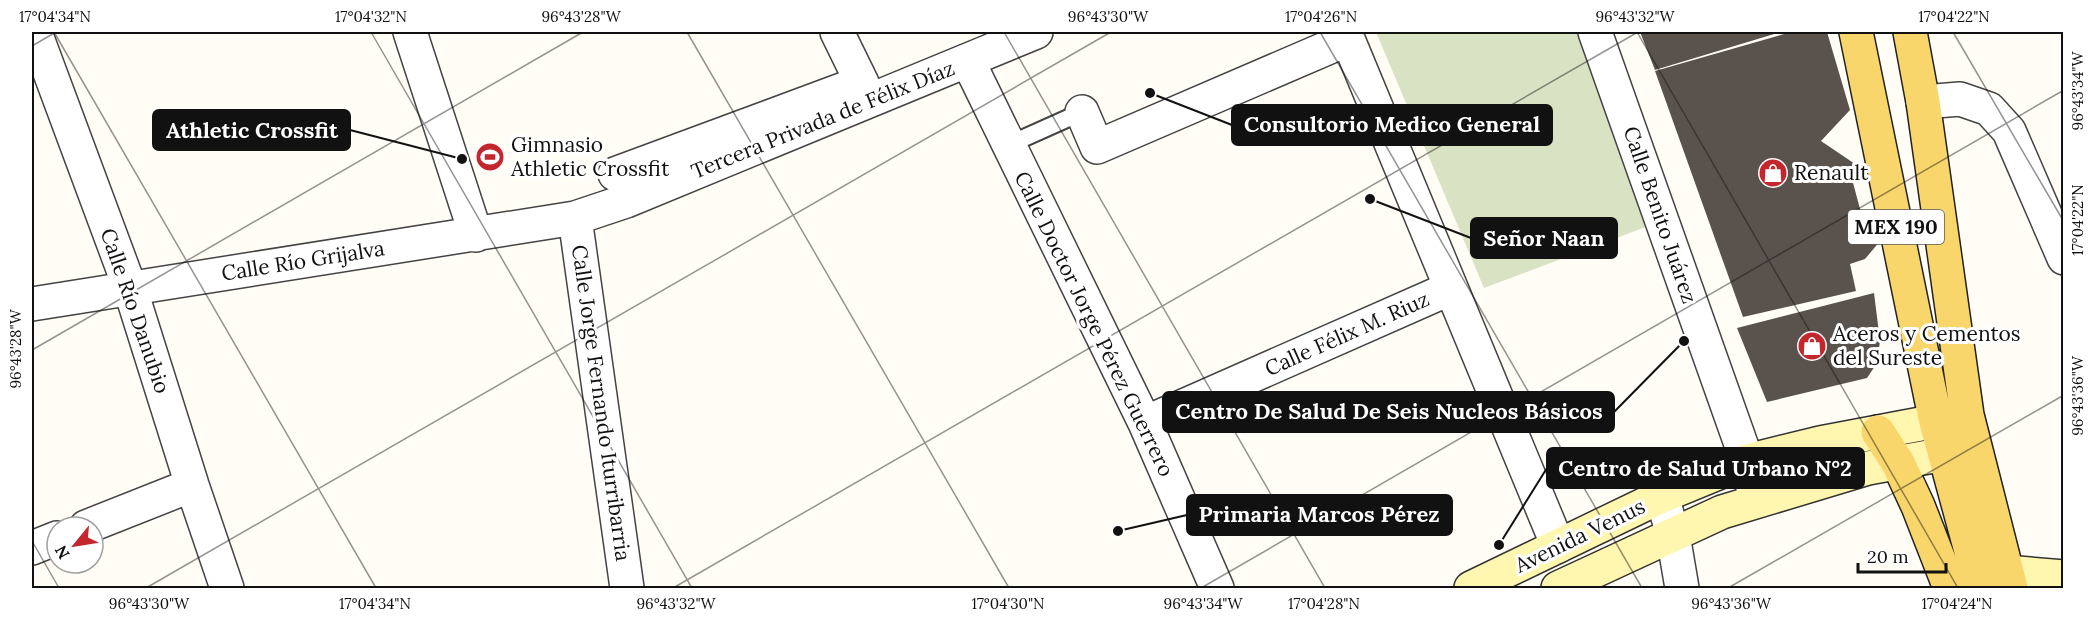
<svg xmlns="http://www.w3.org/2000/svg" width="2095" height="620" viewBox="0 0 2095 620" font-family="Lora,serif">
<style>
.cemetery{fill:#d9e3c4}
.building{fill:#5a524d}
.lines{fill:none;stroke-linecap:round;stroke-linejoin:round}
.lane-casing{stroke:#444;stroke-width:20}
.street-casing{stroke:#444;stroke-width:36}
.secondary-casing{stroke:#333;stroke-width:36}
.primary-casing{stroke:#222;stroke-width:36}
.lane{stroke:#fff;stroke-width:16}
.street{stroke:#fff;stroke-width:33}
.secondary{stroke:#fff6b0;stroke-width:33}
.primary{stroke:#f9d66b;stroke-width:33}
.ticks{fill:none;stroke:#111;stroke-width:1.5;stroke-opacity:0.45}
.labels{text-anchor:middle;stroke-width:6;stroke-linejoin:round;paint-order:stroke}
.shield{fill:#fff;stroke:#585858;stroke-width:1.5}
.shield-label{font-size:20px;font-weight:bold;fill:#111}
.street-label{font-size:21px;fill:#111;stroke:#fff}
.poi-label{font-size:21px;fill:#111;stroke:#fff;text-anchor:start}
.leader{fill:none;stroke:#111;stroke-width:2}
.callout-dot{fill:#111;stroke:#fff;stroke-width:2}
.callout{fill:#111;stroke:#111;stroke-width:2}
.callout-label{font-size:22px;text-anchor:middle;font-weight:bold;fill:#fff}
.neatline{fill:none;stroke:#111;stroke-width:2}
.ticks-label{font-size:15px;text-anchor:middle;fill:#111}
</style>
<rect width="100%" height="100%" fill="#fffdf5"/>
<path class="cemetery" d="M1376,32H1577L1651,225L1484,288Z"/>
<path class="building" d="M1640,32H1781L1655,70Z
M1791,32H1827L1850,110L1821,141L1858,166L1852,179L1864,224L1881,240L1865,259L1850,264L1856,291L1743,317L1655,71Z
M1874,293L1880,341L1877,363L1867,378L1767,402L1737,328Z"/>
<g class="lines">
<g class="lane-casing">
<path id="lane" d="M1008,145L1082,112"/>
</g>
<g class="street-casing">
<path id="street" d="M410,32L476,235
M837,32L862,83
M1345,32L1558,546
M1595,32L1747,461L1756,501
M36,35L130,288L192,485L227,588
M968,61L1145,423L1217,588
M1923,102L1960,99L1989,109L2009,131L2064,258
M1082,112L1097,147L1348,39
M615,174L847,88
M575,218L627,588
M32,304L575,218L626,201L1036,32
M1145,423L1451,288
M1662,496L1673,535L1682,588
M86,527L192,485
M32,548L57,538"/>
</g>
<g class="secondary-casing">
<path id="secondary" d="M1979,565L2006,572L2064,577
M1471,588L1662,496L1747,461L1820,443L1963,416
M1558,588L1722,512L1868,468L1972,449"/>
</g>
<g class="primary-casing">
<path id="primary" d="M1856,32L1936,422L1981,588
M1910,32L1923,102L1967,415L2011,588
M1878,432L1898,463L1918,506L1950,588"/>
</g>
<use href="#lane" class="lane"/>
<use href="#street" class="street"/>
<use href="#secondary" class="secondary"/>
<use href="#primary" class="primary"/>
</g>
<path class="ticks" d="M54,32L376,588M371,32L692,588M687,32L1009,588M1004,32L1325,588M1320,32L1642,588M1637,32L1958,588M1953,32L2064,222M32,46L56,32M32,350L583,32M32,541L59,588M146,588L1111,32M673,588L1638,32M1201,588L2064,90M1728,588L2064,395"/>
<defs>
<g id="stadium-disc" transform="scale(1.5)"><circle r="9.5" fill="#c4262e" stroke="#fff"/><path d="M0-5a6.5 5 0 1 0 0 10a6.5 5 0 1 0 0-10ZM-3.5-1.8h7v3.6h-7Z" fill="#fff"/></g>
<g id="shop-disc" transform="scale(1.5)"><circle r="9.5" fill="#c4262e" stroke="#fff"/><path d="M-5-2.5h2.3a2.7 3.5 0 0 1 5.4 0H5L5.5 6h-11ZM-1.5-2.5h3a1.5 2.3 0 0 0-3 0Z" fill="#fff"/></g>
</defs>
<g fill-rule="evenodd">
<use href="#stadium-disc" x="490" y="157"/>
<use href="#shop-disc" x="1773" y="173"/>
<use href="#shop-disc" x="1812" y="346"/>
</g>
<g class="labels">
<rect class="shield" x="1848" y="210" width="96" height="34" rx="4.5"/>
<g class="shield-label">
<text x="1896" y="234">MEX 190</text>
</g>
<g class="street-label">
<text transform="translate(823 120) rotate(-22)" y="7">Tercera Privada de Félix Díaz</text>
<text transform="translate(1660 215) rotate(71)" y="7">Calle Benito Juárez</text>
<text transform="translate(303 261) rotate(-9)" y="7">Calle Río Grijalva</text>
<text transform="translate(135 311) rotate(71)" y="7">Calle Río Danubio</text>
<text transform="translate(1094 324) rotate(64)" y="7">Calle Doctor Jorge Pérez Guerrero</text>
<text transform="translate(1347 334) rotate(-24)" y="7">Calle Félix M. Riuz</text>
<text transform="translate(601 403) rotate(82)" y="7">Calle Jorge Fernando Iturribarria</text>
<text transform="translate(1580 536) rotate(-26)" y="7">Avenida Venus</text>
</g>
<g class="poi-label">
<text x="511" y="152">Gimnasio<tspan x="511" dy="24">Athletic Crossfit</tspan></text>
<text x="1794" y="180">Renault</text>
<text x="1833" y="341">Aceros y Cementos<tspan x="1833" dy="24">del Sureste</tspan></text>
</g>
</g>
<path class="leader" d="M1150 93L1232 125M462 159L350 130M1370 199L1471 238M1684 341L1614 412M1499 545L1547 468M1118 531L1187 515"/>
<g class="callout-dot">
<circle cx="1150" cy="93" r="6"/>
<circle cx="462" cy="159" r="6"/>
<circle cx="1370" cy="199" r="6"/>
<circle cx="1684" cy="341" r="6"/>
<circle cx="1499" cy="545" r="6"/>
<circle cx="1118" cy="531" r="6"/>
</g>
<g class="callout">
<rect x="1232" y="105" width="320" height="40" rx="6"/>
<rect x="153" y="110" width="197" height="40" rx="6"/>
<rect x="1471" y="218" width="146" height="40" rx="6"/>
<rect x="1163" y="392" width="451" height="40" rx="6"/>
<rect x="1547" y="448" width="317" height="40" rx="6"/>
<rect x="1187" y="495" width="265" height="40" rx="6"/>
</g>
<g class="callout-label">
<text x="1392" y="132">Consultorio Medico General</text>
<text x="252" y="138">Athletic Crossfit</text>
<text x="1544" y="246">Señor Naan</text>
<text x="1389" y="419">Centro De Salud De Seis Nucleos Básicos</text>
<text x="1705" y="476">Centro de Salud Urbano N°2</text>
<text x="1319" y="522">Primaria Marcos Pérez</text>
</g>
<rect width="2095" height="620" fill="none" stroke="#ffffff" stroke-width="66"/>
<g transform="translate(75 545) rotate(240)"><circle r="28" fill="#ffffff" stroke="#a0a0a0" stroke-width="1.5"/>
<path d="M0-4.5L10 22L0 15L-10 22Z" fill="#c4262e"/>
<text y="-9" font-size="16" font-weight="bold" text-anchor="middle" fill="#111111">N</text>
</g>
<path d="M1858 563v9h88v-9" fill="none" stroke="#111111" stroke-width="3"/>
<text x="1867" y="563" font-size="18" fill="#111111" stroke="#ffffff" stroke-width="4.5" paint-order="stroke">20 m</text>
<rect x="33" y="33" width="2029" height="554" class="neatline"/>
<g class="ticks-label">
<text x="55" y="22">17°04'34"N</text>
<text x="371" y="22">17°04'32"N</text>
<text x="581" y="22">96°43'28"W</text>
<text x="1108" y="22">96°43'30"W</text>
<text x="1321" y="22">17°04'26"N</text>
<text x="1635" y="22">96°43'32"W</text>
<text x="1954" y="22">17°04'22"N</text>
<text transform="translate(2078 91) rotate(-90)" y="5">96°43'34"W</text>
<text transform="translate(2078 220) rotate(-90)" y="5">17°04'22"N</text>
<text transform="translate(16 349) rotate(-90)" y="5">96°43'28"W</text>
<text transform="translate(2078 396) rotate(-90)" y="5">96°43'36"W</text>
<text x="149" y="609">96°43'30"W</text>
<text x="375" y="609">17°04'34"N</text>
<text x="676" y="609">96°43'32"W</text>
<text x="1008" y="609">17°04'30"N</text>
<text x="1203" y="609">96°43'34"W</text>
<text x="1324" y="609">17°04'28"N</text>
<text x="1731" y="609">96°43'36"W</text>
<text x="1957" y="609">17°04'24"N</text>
</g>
</svg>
